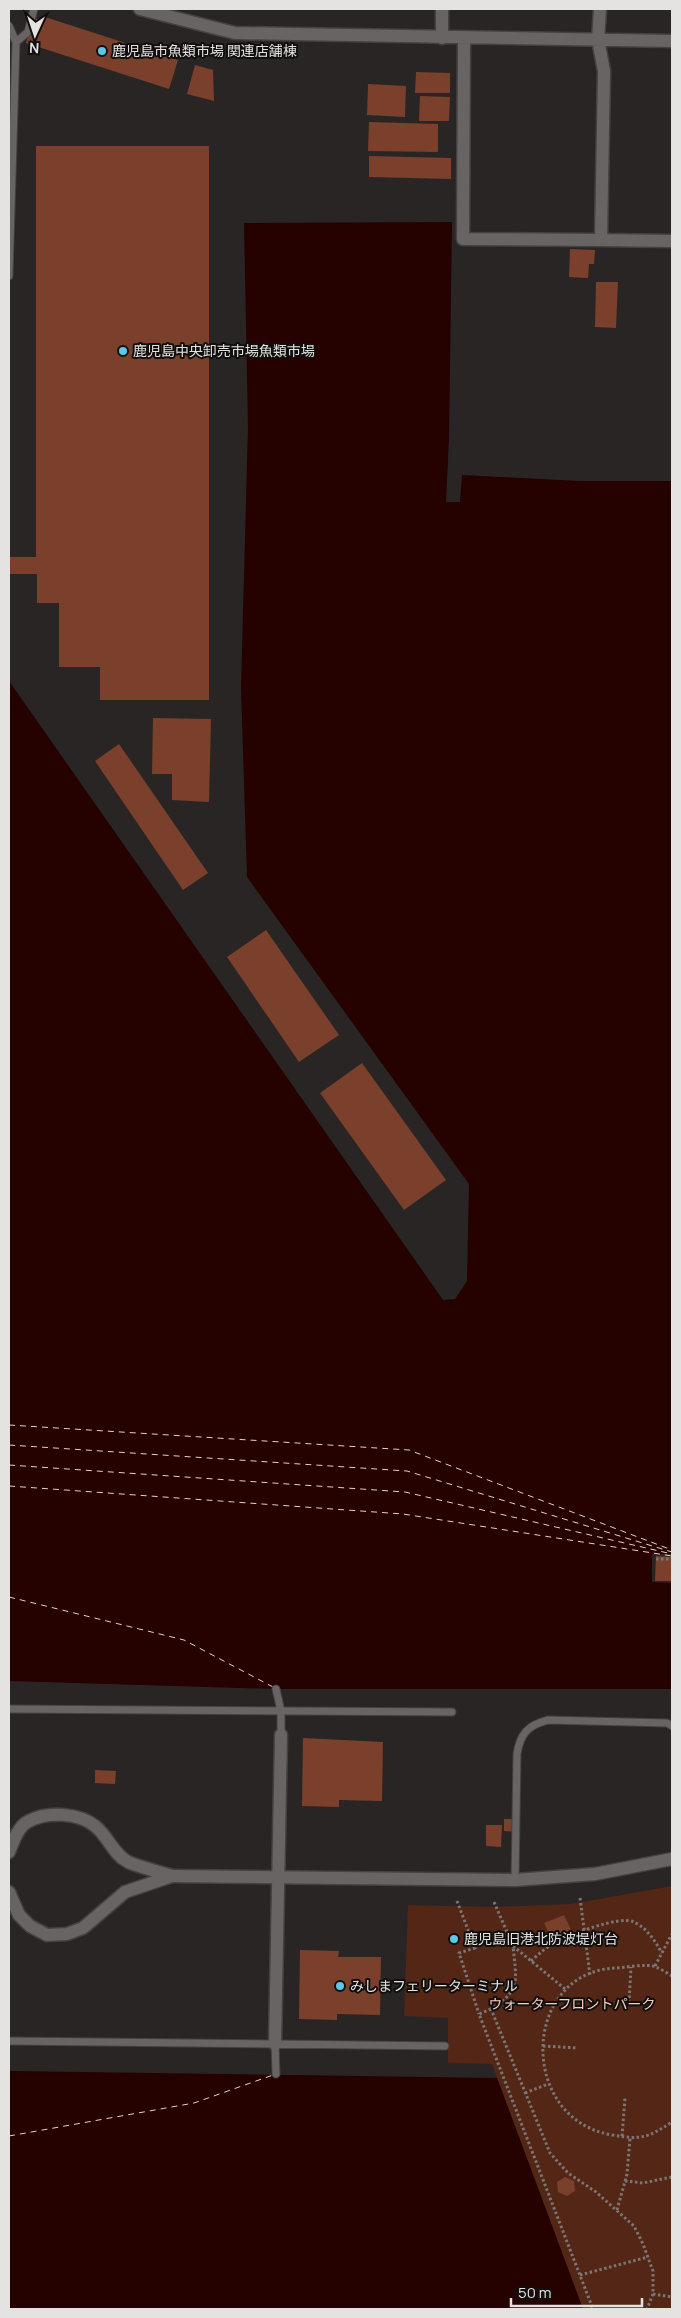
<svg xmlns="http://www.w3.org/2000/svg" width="681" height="2318" viewBox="0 0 681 2318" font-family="Manrope,'Noto Sans JP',sans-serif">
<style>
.green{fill:#532615}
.water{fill:#250100}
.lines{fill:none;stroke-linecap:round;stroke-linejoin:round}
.ferry{stroke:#f3cdbf;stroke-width:1;stroke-dasharray:6 5;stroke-linecap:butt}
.building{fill:#7a402b}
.lane-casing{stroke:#444140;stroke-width:9}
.street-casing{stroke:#444140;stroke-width:15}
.secondary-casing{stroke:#444140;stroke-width:15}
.path{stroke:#797675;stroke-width:3;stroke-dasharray:2.5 2.5;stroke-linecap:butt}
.lane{stroke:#686463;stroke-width:7}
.street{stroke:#686463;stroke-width:12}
.secondary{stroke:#686463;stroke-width:12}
.poi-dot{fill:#5cc7e7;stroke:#100f0e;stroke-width:2}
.labels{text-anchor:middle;stroke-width:4;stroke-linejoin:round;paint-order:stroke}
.poi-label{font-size:14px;fill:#e5e3e2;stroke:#100f0e;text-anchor:start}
.park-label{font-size:14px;fill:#f3cdc0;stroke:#100f0e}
</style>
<rect width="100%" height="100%" fill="#292524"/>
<path class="green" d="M672,1886V2309H583L492,2064L448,2063V2018L404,2016L408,1905L492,1907L571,1904Z"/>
<path class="water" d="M452,222L449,438L446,502H460L462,475L579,481H672V1554H652V1582L672,1583V1689H276L9,1681V681L443,1300L455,1299L467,1281L469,1184L247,877L241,688L248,427L244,223Z
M9,2071L497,2078L583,2309H9Z"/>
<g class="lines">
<path class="ferry" d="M9,1425L409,1450L672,1550
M9,1445L407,1471L672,1552
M9,1465L405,1492L672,1554
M9,1486L403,1514L672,1556
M9,1597L184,1640L273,1687
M9,2136L194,2103L273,2075"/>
</g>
<path class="building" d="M45,17L178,60L169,89L26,43L34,18L44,21Z
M195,65L213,70L214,101L187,94Z
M416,72L450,73V93H415Z
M368,84L406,86L405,117L367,115Z
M420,96L450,97L449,121H419Z
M369,122L438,124V152L368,151Z
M36,146H209V700H100V667H59V603H37V574H9V557H36Z
M369,156L451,158V179L369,177Z
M570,249L595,250L594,264H589L588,278L569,277Z
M596,282H618L616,328L595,327Z
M153,718L211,719L209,802L172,800V774H152Z
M119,744L208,873L183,890L95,761Z
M266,930L339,1035L299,1062L227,957Z
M362,1063L446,1180L404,1210L320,1093Z
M656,1556L672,1557V1581H655Z
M303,1738L383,1742L382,1801L339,1800V1807L302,1806Z
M95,1770L116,1771L115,1784L95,1783Z
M504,1819H517V1832L504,1831Z
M486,1825H502L501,1847L486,1846Z
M564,1915L571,1930L551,1938L544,1923Z
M457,1934L460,1941L452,1945L449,1937Z
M300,1950L339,1951L338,1957H381L380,2015L337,2014V2020L299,2019Z
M565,2177L574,2181L575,2191L567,2196L558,2192L557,2182Z"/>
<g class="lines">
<g class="lane-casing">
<path id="lane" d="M9,26L16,42L9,276
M16,42L28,32L34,9
M276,1689L281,1711V1735
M9,1709L452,1712
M515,1880L517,1754C520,1734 528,1725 548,1720L667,1723L672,1726
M9,2041L445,2046
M275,2044L276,2074"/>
</g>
<g class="street-casing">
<path id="street" d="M140,9L235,33L672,41
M600,9L598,40L604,71L601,240L672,241
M442,38V9
M464,38L463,239L601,240
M9,1852C13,1842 18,1826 29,1821C47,1811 79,1813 95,1826C108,1836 113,1854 128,1862C142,1868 158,1871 172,1876
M9,1892L19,1915L30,1926L47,1935L67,1934L83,1928L125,1892L172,1876
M275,2044L281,1735"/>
</g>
<g class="secondary-casing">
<path id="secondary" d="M172,1876L515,1880L595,1874L672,1859"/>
</g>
<path class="path" d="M656,1559H672
M580,1898L590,1975
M457,1901L475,1948L459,1953L479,2014
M494,1902L513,1946
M531,1961C539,1954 546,1947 556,1942C570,1935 619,1915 634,1922C648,1929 654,1940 662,1953
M655,1966L672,1934
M672,1976C667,1973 661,1969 656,1967C647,1963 624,1968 614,1968C521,1974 518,2119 612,2135C642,2140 647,2138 672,2122
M565,1989L513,1946C516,1979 522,1990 491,2009L550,2153L568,2173L596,2192L634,2226L643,2244L653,2271V2294L647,2309
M629,2003L631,1967
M491,2009L479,2014L593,2309
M543,2046L578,2048
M525,2093L548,2084
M622,2136L625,2098
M625,2181L643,2183L672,2177
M617,2210L627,2174L630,2138
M580,2275L648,2257
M653,2294L672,2297"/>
<use href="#lane" class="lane"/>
<use href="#street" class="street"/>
<use href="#secondary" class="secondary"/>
</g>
<g class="poi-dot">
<circle cx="102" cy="51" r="5"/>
<circle cx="123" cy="351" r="5"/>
<circle cx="454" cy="1939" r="5"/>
<circle cx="340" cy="1986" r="5"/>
</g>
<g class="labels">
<g class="poi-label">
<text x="112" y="56">鹿児島市魚類市場 関連店舗棟</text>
<text x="133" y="356">鹿児島中央卸売市場魚類市場</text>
<text x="464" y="1944">鹿児島旧港北防波堤灯台</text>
<text x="350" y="1991">みしまフェリーターミナル</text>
</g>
<g class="park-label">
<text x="572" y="2009">ウォーターフロントパーク</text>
</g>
</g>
<rect width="681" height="2318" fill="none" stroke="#e5e3e2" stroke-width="20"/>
<g transform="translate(35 35) rotate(183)" stroke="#100f0e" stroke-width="4" paint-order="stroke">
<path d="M0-4L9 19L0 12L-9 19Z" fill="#e5e3e2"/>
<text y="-8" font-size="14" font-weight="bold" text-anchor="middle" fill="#e5e3e2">N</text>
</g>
<path d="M511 2298v8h131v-8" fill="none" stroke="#e5e3e2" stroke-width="2.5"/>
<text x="518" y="2298" font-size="15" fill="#e5e3e2" stroke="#100f0e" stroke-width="4" paint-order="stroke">50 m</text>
</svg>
